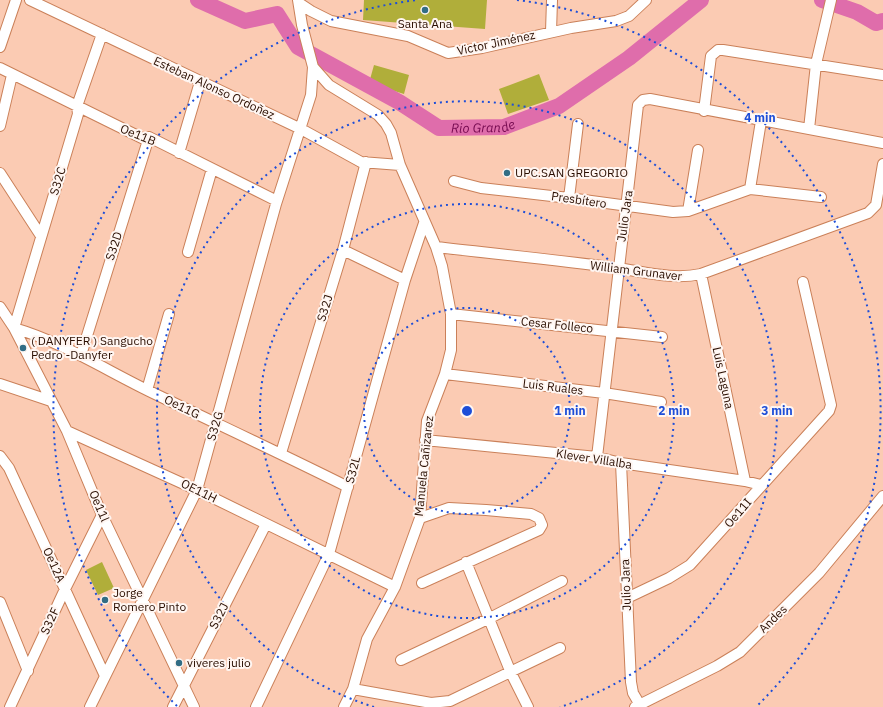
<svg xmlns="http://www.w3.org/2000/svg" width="883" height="707" viewBox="0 0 883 707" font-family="'IBM Plex Sans',sans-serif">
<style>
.pitch{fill:#b0ae3a}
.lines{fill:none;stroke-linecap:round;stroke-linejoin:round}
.river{stroke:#df6dab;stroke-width:16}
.street-casing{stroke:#ca8059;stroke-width:12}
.street{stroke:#fff;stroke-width:10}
.ring{fill:none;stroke:#1d4ed8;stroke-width:2;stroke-dasharray:2 4}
.poi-dot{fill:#326d85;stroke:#fff6f2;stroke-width:1.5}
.labels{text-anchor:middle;stroke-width:4;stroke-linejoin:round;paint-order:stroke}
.poi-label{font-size:12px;fill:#2a0e01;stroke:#fff6f2;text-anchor:start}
.street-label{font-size:12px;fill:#2a0e01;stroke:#fff6f2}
.water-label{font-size:13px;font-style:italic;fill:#74094f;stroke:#fff6f2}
.centre{fill:#1d4ed8;stroke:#fff6f2;stroke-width:2}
.ring-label{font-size:12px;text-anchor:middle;font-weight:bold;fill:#1d4ed8;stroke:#fff6f2;stroke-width:4;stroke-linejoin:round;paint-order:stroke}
</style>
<rect width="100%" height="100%" fill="#fbcbb3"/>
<path class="pitch" d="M364,0H487L485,29L363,20Z
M374,65L409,75L404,94L369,83Z
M539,74L549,100L508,114L499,89Z
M102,562L114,588L98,595L86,570Z"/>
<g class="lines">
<g class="river">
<path id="s1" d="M198,0L245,21L277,14L298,47L399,102L439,128L504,127L559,106L629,58L701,0"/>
<path d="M822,0L857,12L876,23L883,21"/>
</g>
<g class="street-casing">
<path id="street" d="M30,0L301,129L361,162L400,165
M298,0L302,25L313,67L329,85L378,115L386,124L391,133L400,165L436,247L442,266L451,314V350L445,374L427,421L420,518L395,587L367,639L353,689L344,707
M299,3L311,11L331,21L408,36L448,53L482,48L571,28L616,21L629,16L646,0
M551,32L552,0
M102,34L77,106L78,114L14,328C62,342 104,369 149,391C215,423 282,454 348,487
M0,47L16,0
M0,68L144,139L149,137L277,201
M704,111L711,56L718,50H723L883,75
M0,126L12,75
M809,129L816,64L831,0
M179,153L200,82
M0,173L41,236
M454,181L481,188L569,198L673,212L688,211L750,189L821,197
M750,189L761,121
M569,198L578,124
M688,211L698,150
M436,247C497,254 557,260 617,268C646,272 673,280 701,274L868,213L876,205L883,164
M343,250L405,280
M188,252L212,169
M701,274L745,481
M0,307L14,328L67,431L102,515L194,707
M451,314L662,337
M81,355L149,137
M445,374L604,393L661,402
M0,384L51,401
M147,390L169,314
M67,431L197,490L395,587
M425,440L597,457L621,463L745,481L761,485
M281,453L343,250L366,162
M0,456L9,468L105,676
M597,457L638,105L643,100L650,99L883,143
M621,463L631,682L633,693L640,705
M420,518L449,508L486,510L531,514L539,518L542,525L539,530L422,583
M466,562L511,673L528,707
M627,598L669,578L690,565L829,411L831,405L803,282
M0,602L28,671
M401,660L490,618L562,581
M353,689L431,703L450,701L560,648
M10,707L65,589L102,515
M90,707L197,490L276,204L311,95L313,67
M173,707L266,524
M256,707L329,554L405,280L424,223
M635,707L717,666L740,652L819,573L883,496"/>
</g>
<use href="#street" class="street"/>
</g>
<g class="ring">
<circle cx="467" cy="411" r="103"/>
<circle cx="467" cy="411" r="207"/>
<path d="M374 707A310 310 0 1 1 560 707"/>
<path d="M177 706A414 414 0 0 1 417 0M517 0A414 414 0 0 1 757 706"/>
</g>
<g class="poi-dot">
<circle cx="425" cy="10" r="4"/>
<circle cx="507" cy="173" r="4"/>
<circle cx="23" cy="348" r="4"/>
<circle cx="105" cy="600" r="4"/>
<circle cx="179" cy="663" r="4"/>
</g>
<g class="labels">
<g class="poi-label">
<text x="425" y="28" text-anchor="middle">Santa Ana</text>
<text x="515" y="177">UPC.SAN GREGORIO</text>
<text x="31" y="345">( DANYFER ) Sangucho<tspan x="31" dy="14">Pedro -Danyfer</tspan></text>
<text x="113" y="597">Jorge<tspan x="113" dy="14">Romero Pinto</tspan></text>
<text x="187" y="667">viveres julio</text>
</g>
<g class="street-label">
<text transform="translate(496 43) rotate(-12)" y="4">Victor Jiménez</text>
<text transform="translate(214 88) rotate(25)" y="4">Esteban Alonso Ordoñez</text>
<text transform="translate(138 135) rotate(22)" y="4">Oe11B</text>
<text transform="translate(58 181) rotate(-73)" y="4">S32C</text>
<text transform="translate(579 200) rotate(8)" y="4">Presbítero</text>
<text transform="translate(625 216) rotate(-82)" y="4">Julio Jara</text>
<text transform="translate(114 246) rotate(-72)" y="4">S32D</text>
<text transform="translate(636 271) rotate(7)" y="4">William Grunaver</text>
<text transform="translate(325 308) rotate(-73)" y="4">S32J</text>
<text transform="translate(557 325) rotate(6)" y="4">Cesar Folleco</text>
<text transform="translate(723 378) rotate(78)" y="4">Luis Laguna</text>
<text transform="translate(553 387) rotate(7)" y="4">Luis Ruales</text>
<text transform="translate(182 407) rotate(26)" y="4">Oe11G</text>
<text transform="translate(215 426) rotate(-74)" y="4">S32G</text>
<text transform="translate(594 459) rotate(9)" y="4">Klever Villalba</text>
<text transform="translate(424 466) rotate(-84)" y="4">Manuela Cañizarez</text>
<text transform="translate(353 470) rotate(-75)" y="4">S32L</text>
<text transform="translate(199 491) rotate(26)" y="4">OE11H</text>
<text transform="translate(99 506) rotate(67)" y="4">Oe11l</text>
<text transform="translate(738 513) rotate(-49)" y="4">Oe11I</text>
<text transform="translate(54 565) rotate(66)" y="4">Oe12A</text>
<text transform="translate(626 585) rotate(-92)" y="4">Julio Jara</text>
<text transform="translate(219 616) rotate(-63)" y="4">S32J</text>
<text transform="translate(773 619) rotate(-45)" y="4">Andes</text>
<text transform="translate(50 621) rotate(-65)" y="4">S32F</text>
</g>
<g class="water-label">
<text dy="5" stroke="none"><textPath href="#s1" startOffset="330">Rio Grande</textPath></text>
</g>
</g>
<circle cx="467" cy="411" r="6" class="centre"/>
<g class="ring-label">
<text x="760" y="122">4 min</text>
<text x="570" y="415">1 min</text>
<text x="674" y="415">2 min</text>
<text x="777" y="415">3 min</text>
</g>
</svg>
